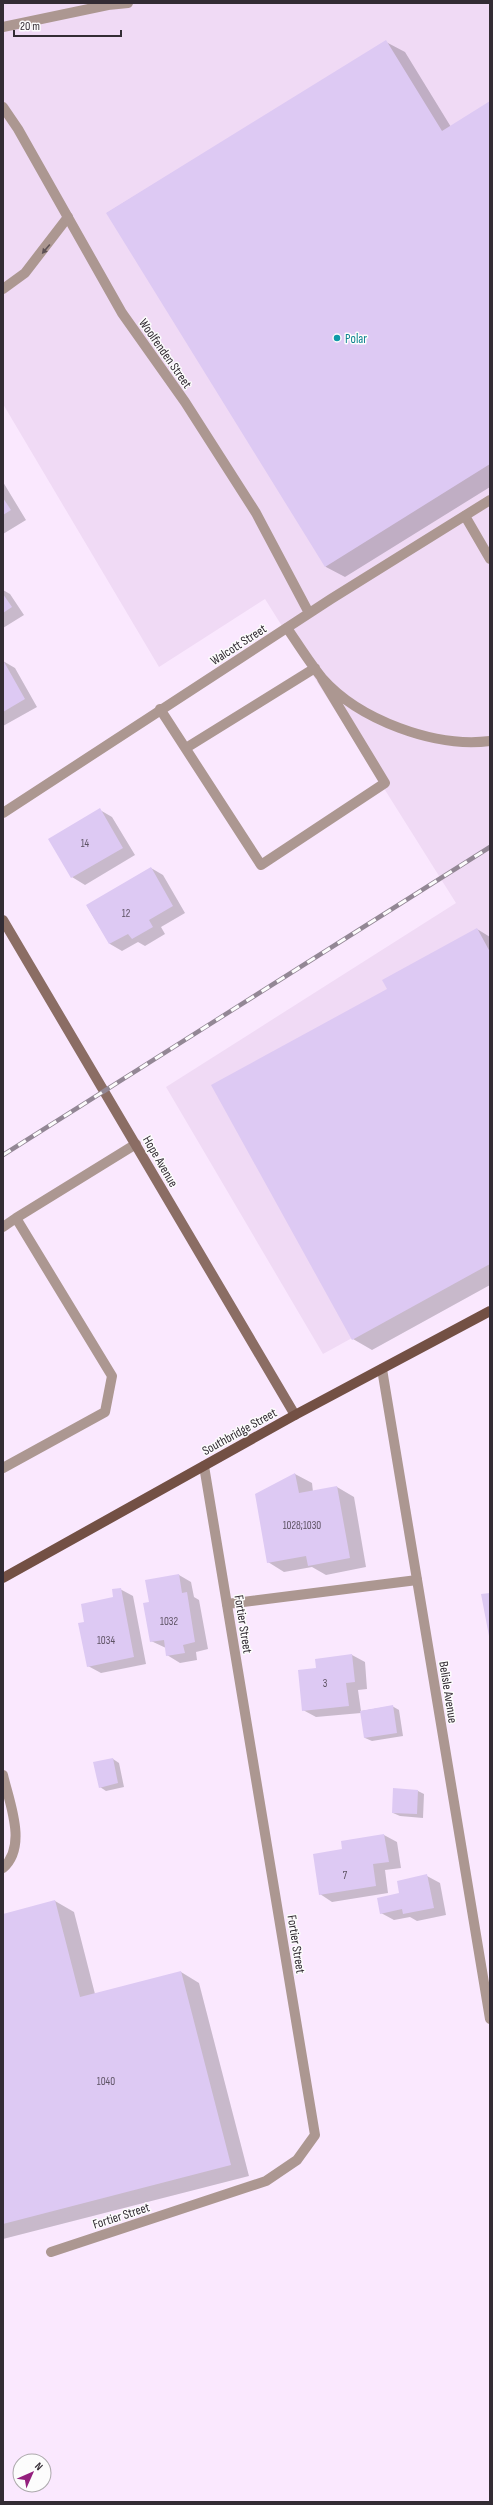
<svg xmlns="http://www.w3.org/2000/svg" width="493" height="2505" viewBox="0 0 493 2505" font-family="'Sofia Sans Condensed',sans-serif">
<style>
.built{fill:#f0daf5}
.shadow{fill:#0003}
.building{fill:#ddc9f3}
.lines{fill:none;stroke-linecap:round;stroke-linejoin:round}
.lane{stroke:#ac9791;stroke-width:10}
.street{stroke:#ac9791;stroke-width:10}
.secondary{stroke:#8b6d64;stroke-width:10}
.primary{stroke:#735044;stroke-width:10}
.rail-casing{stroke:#938795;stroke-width:4.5}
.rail{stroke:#fcfcfc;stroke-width:3;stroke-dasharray:9;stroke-linecap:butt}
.oneway{fill:#5d5155}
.culture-dot{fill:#0f9aa8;stroke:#fcfcfc;stroke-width:1.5}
.labels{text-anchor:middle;stroke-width:3;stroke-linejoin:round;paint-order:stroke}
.number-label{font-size:11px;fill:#5e5364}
.culture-label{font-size:13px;fill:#0d838f;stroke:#fcfcfc;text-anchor:start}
.street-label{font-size:13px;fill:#332c34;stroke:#fcfcfc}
</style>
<rect width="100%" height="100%" fill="#fae8fe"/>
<path class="built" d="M3,3H490V1262L323,1354L166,1087L456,903L265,599L159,667L3,404Z"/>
<path class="shadow" d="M386,42L405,52L451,127L490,102V487L345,577L326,567L107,213Z
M3,482L26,520L3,534Z
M3,590L10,594L24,615L3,628Z
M3,661L15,668L37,707L3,726Z
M100,810L112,817L135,855L85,885L72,877Z
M151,868L163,875L185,913L161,927L165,934L145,946L138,942L122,951L110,944L87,906Z
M477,929L490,937V1285L372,1350L353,1339L388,989Z
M295,1474L312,1483L313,1492L337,1487L354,1497L366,1567L326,1575L312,1567L284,1572L268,1562Z
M179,1575L191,1582L194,1597L199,1600L208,1649L196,1652L197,1660L180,1663L167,1655L166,1648L151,1641L150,1603Z
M120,1589L133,1596L146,1664L101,1673L88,1666L85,1622L115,1598Z
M352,1655L365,1662L367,1689L358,1690L361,1711L392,1706L399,1710L403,1736L372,1741L365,1738L361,1713L316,1717L303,1710L317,1669Z
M113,1759L119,1763L124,1787L106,1791L100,1787Z
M418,1791L424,1794L423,1818L400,1816L393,1813Z
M384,1835L397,1842L401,1868L385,1870L388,1893L332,1902L320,1894L343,1850L342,1842Z
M427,1876L440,1883L446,1915L417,1921L410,1917L394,1920L381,1913L400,1894Z
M55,1901L74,1912L95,1994L181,1972L199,1983L249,2176L3,2239V1915Z"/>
<path class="building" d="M386,40L442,131L490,101V464L325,567L106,213Z
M3,498L11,510L3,515Z
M3,594L12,607L3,613Z
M3,660L25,699L3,712Z
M100,808L123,848L71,878L48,839Z
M151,867L173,906L149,920L153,927L132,939L128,934L109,944L86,905Z
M477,928L490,952V1264L352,1340L211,1085L387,989L382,980Z
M295,1473L299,1493L337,1486L350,1558L308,1566L306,1556L267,1563L255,1494Z
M179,1574L182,1593L187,1592L195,1642L183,1645L185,1653L166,1656L164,1640L150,1642L143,1603L149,1602L145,1580Z
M121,1588L134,1657L87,1667L78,1623L84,1622L81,1604L113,1597L112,1589Z
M490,1593V1636H489L481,1594Z
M352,1654L355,1682L346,1683L349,1706L302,1711L298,1670L316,1668L315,1659Z
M393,1705L397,1733L364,1738L360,1711Z
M113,1758L118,1783L99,1788L93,1762Z
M393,1788L418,1790L417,1814L392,1813Z
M384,1834L389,1862L373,1864L376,1886L319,1895L313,1854L342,1849L341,1841Z
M427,1874L434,1908L403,1914L402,1909L380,1914L377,1898L399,1893L397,1881Z
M55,1900L80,1997L181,1971L231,2165L3,2224V1914Z"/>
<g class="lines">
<path class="lane" d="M3,27L108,5L128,3
M3,289L25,273L68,217
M465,516L490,559
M287,628C298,644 309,662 322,678C359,720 435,748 490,741
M160,709L261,865L385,783L322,679
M186,748L315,668
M3,1227L16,1218
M3,1468L105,1412L112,1376L16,1218L136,1144
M227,1604L417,1580
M3,1775C9,1802 28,1846 3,1868"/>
<path class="street" d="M3,107L18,129L122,313L185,402L256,513L309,613
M3,813L331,599L490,500
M382,1369L490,2019
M51,2252L266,2181L297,2160L315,2135L204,1466"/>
<path class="secondary" d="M3,920L295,1415"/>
<path class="primary" d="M3,1578L295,1415L490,1311"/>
<g class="rail-casing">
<path id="rail" d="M3,1155L490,847"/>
</g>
<use href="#rail" class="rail"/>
</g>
<defs><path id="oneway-solid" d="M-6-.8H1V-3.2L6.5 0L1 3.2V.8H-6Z"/></defs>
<use class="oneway" href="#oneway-solid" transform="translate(46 249) rotate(130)"/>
<circle class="culture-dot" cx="337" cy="338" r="4"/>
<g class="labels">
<g class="number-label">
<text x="85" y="847">14</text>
<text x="126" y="917">12</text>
<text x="302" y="1529">1028;1030</text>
<text x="169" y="1625">1032</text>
<text x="106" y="1644">1034</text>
<text x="325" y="1687">3</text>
<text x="345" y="1879">7</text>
<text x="106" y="2085">1040</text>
</g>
<g class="culture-label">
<text x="345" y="343">Polar</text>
</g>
<g class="street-label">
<text transform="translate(166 353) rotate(55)" y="5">Woolfenden Street</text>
<text transform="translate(238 644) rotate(-33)" y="5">Walcott Street</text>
<text transform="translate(161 1161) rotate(60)" y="5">Hope Avenue</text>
<text transform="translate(239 1431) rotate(-29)" y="5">Southbridge Street</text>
<text transform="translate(244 1624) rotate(81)" y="5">Fortier Street</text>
<text transform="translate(449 1692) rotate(81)" y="5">Belisle Avenue</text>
<text transform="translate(297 1944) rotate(81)" y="5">Fortier Street</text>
<text transform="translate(121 2215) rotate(-18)" y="5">Fortier Street</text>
</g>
</g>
<rect width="493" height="2505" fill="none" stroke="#332c34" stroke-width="8"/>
<g transform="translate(32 2473) rotate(45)"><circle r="19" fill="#fcfcfc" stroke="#aca9ac"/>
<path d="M0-3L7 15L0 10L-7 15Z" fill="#94207d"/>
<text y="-6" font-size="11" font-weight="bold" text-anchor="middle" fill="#332c34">N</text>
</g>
<path d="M14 30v6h107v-6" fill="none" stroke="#332c34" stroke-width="2"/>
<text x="20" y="30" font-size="12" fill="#332c34" stroke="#fcfcfc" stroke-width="3" paint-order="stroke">20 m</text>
</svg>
